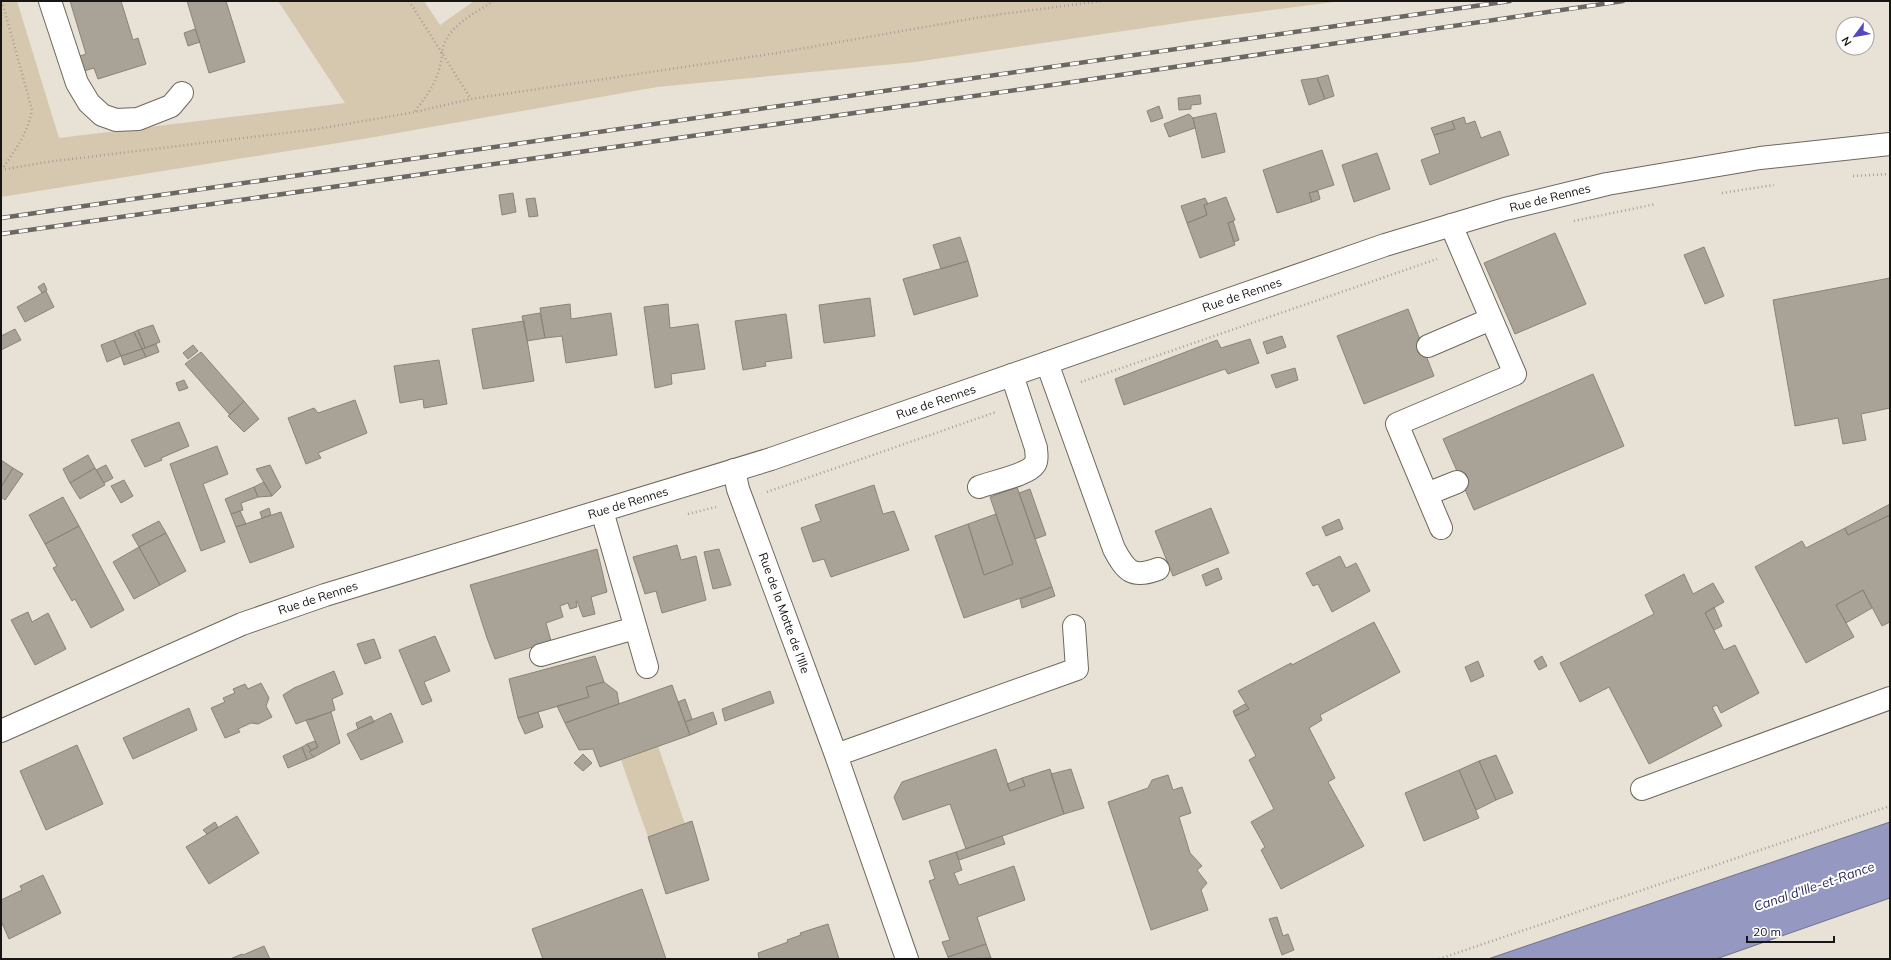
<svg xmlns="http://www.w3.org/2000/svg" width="1891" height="960" viewBox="0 0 1891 960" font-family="Mulish,sans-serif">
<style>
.green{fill:#d6c8af}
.water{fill:#9598c0;stroke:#70718c}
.building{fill:#a9a397;stroke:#8a8478}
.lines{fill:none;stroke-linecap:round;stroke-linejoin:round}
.minor-casing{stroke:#6e685d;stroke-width:24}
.major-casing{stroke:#6e685d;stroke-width:24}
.path{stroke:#a59f96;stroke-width:2.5;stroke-dasharray:1 3;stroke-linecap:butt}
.minor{stroke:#fff;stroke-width:22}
.major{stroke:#fff;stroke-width:22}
.rail-casing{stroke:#6c6861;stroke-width:4.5}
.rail{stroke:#fff;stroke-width:3;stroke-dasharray:9;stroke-linecap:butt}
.labels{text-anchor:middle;stroke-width:4;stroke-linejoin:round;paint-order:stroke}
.street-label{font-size:12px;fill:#181612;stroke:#fff}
.water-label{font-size:13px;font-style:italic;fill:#282659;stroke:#fff}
</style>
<rect width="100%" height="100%" fill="#e8e1d5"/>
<path class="green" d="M1,1H17L59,138L345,103L278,1H424L440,25L474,1H1342L1211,18L915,62L657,87L369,138L1,197Z
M658,746L685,824L648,837L621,760Z"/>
<path class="water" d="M1890,822V898L1716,959H1488Z"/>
<path class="building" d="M70,1H121L133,40L138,38L146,64L98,79L94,68L84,71L80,56L86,54Z
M187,1H226L245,62L209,73Z
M195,29L200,42L188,46L184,33Z
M1328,75L1334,96L1325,99L1317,78Z
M1317,78L1325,99L1309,105L1301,80Z
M1200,95L1201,104L1191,105V109L1179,110L1178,98Z
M1159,106L1163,118L1151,122L1147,111Z
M1216,113L1225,152L1202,158L1193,118Z
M1189,114L1193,118L1195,128L1169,137L1164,124Z
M1464,117L1466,124L1475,121L1481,138L1500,131L1509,155L1430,185L1421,160L1440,153L1434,135L1455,129L1452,121Z
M1452,121L1455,129L1434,135L1431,128Z
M1322,150L1334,185L1309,193L1312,202L1277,213L1263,170Z
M1377,153L1390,189L1354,202L1342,165Z
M1318,191L1320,199L1312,202L1309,193Z
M513,193L516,212L502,215L499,195Z
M1226,197L1235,220L1228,223L1235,245L1200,258L1187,223L1207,215L1204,205Z
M535,198L538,216L529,217L526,199Z
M1205,198L1208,204L1204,205L1207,215L1187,223L1181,206Z
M1233,221L1239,240L1234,242L1228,223Z
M1555,233L1586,304L1515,334L1484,263Z
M960,237L968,261L941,269L933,245Z
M1704,247L1724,296L1705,304L1684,255Z
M968,261L978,296L914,315L903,279Z
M1890,278V408L1861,414L1866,440L1843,444L1838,418L1795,426L1773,300Z
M44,283L47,290L42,293L38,287Z
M46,291L54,307L25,322L17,307Z
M870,298L875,336L824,343L819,305Z
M570,304L571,319L611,313L617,355L566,363L562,336L545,338L540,308Z
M668,304L670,328L698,324L705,369L671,374L672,384L655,388L644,307Z
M1408,309L1434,376L1364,404L1337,336Z
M540,313L545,338L527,341L522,316Z
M786,314L792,358L765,362L766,366L743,370L735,321Z
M524,321L534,381L483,389L472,329Z
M153,325L160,342L145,348L138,330Z
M15,329L21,340L1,350V336Z
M138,330L145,348L142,349L134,332Z
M134,332L142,349L121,356L114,340Z
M1282,336L1286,347L1267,354L1263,342Z
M1250,339L1259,363L1228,374L1225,369L1124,405L1115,379L1217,340L1221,348Z
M114,340L121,356L107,362L101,345Z
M156,344L159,352L146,357L142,349Z
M193,345L198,351L188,359L183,353Z
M142,349L146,357L124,365L121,356Z
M201,352L244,401L230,415L185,364Z
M439,360L447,404L424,408L423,399L400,403L394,366Z
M1295,368L1298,380L1276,388L1271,375Z
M1593,374L1624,446L1474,510L1443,439Z
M184,380L188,388L179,391L176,383Z
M355,400L367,433L318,453L321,458L306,464L288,418L314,408L318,413Z
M244,401L259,419L244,432L228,416Z
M179,422L189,446L161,458L162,460L145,467L131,440Z
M217,446L228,474L203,484L225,542L201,551L170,464Z
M88,455L95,468L70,483L63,469Z
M1,460L13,468L1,487Z
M106,465L113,478L104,483L96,470Z
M270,465L281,487L272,496L256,469Z
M13,468L23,474L5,500L1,497V487Z
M95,468L105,485L80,499L70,483Z
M124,480L133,496L121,503L111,486Z
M264,482L272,496L258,497L254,487Z
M874,485L883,514L894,511L909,550L831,577L824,559L813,562L801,528L821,521L815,505Z
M254,487L258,497L241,503L243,510L231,514L225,499Z
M1017,487L1052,587L964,618L935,536L968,524L984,575L1013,564L990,497Z
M1030,489L1046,535L1035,539L1019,493Z
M63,497L79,526L45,544L29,515Z
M1890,504V515L1848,535L1845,528Z
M269,508L271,515L262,518L260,512Z
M1211,508L1229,553L1173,576L1155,531Z
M240,511L246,524L236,527L231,514Z
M281,512L294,547L250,563L236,527Z
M996,514L1013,564L984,575L968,524Z
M1890,515V622L1882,626L1863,590L1836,605L1854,637L1806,663L1755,567L1802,541L1806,548L1845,528L1848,535Z
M1339,519L1343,529L1326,536L1322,527Z
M159,521L166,533L139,547L132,535Z
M79,526L124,610L91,628L75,599L72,601L53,568L57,566L45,544Z
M166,533L186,571L160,585L139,547Z
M677,545L681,560L696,556L706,600L662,613L656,591L645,594L633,557Z
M139,547L160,585L134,599L113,562Z
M597,549L607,592L591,597L595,614L583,617L577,601H576L577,607L570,609L568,603L560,606L563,617L546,623L551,641L495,659L487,638L470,585Z
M719,549L731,585L713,589L704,552Z
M1340,556L1346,568L1356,563L1370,591L1332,612L1318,584L1313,586L1306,573Z
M1218,568L1222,579L1206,586L1202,575Z
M1684,574L1693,594L1713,583L1724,602L1705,613L1724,650L1735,645L1759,693L1721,713L1717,705L1712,707L1722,726L1649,764L1609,687L1580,702L1560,663L1654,614L1645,595Z
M1052,587L1055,596L1022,608L1020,599Z
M1863,590L1872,608L1846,623L1836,605Z
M1714,607L1722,626L1714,630L1705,613Z
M28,612L32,622L48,613L66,649L35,665L11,620Z
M1374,622L1400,672L1320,715L1322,720L1309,728L1335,778L1328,782L1364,846L1281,889L1261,850L1265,847L1251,822L1274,809L1249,760L1256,756L1235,716L1249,709L1238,691L1291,663L1292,665Z
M435,636L450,671L424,682L432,701L422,705L399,650Z
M374,639L381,658L365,664L357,644Z
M595,656L604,682L586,687L589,697L518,718L509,679Z
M1542,656L1547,666L1539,670L1534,661Z
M1478,661L1484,676L1471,682L1465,667Z
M334,671L343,694L332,699L335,710L310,720L309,719L296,724L283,695L294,688Z
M604,682L617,692L619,704L565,723L557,706L589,697L586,687Z
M261,683L269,698L266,706L272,717L258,724L251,723L238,729L240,732L225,738L211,708L225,702L223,698L235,693L233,689L245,684L248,689Z
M672,685L690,735L600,767L593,749L579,750L565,723Z
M770,691L774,703L725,721L722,709Z
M685,699L692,719L685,722L678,702Z
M1245,704L1249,709L1235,716L1233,711Z
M189,708L197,730L133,759L123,738Z
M331,712L340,743L314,757L309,752L318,747L306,720Z
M538,712L543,727L525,734L518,718Z
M713,712L717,724L690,735L685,722Z
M391,713L403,742L361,760L347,734Z
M371,716L374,722L358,729L356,723Z
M315,741L318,747L311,750L307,744Z
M307,744L311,750L309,752L314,757L307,760L302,747Z
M77,745L103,804L46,830L20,771Z
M302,747L307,760L288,768L283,756Z
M996,749L1010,791L1025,786L1022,778L1050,769L1064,814L966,849L950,804L903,820L894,797L902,782Z
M583,754L592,763L583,771L574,763Z
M1496,755L1513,793L1496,800L1479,761Z
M1479,761L1496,800L1476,810L1459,770Z
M1071,769L1084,808L1064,814L1051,774Z
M1459,770L1479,818L1424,841L1405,793Z
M1168,775L1173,790L1182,787L1191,813L1179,817L1190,853L1202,866L1197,870L1207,883L1201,890L1208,910L1151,930L1108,802L1148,788L1152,780Z
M1022,778L1025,786L1010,791L1007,784Z
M237,816L259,853L209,884L186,847Z
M692,821L709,880L666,894L648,837Z
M215,822L218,827L207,834L203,830Z
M1002,836L1005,844L959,860L956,852Z
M956,852L962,870L954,873L959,885L1014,866L1025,900L977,917L986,944L948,957L942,942L950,940L929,881L935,879L929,861Z
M43,875L61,913L9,939L1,921V900L22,890L20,886Z
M642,889L666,959H543L532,929Z
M1277,917L1283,936L1288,934L1294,950L1282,955L1269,919Z
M828,924L839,959H759L758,953L788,942L787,940L801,935L800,933Z
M986,944L991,958L949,959L948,957Z
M264,946L270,959H230L242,954L243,955Z"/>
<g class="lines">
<g class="minor-casing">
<path id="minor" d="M50,1L77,83L89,103L102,115L116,120L138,119L171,106L182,93
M1428,346L1491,319
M1047,363L1114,549C1126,571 1132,579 1158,569
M734,470L738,489L836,755L907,959
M979,487C992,482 1028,475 1035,464C1038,459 1036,453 1036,448L1012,375
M1427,494L1457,482
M602,511L647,667
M1441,528L1397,424L1515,374L1451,225
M541,655L635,628
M836,755L1077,669L1074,626
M1642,789L1890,698"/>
</g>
<g class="major-casing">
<path id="major" d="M1,731L242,624L325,595L771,459L1385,245L1505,209L1607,184L1760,158L1890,144"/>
</g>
<path class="path" d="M2,1L32,110C28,133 15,151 2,169
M409,1L471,99
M415,111C426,97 436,84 440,66C443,58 441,50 445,42C454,23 476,12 494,1
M1,170L47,162L318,129L415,112L471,99L777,53L987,16L1102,1
M1853,176L1890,174
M1722,193L1774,185
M1574,221L1656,204
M1081,382L1437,259
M767,492L996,412
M688,514L716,507
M1439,959L1890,806"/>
<use href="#minor" class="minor"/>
<use href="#major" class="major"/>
<g class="rail-casing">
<path id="rail" d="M1,218L1510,1
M1,234L1052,85L1623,1"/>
</g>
<use href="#rail" class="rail"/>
</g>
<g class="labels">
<g class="street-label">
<text transform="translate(1550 198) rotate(-14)" y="4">Rue de Rennes</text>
<text transform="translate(1242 295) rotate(-19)" y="4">Rue de Rennes</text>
<text transform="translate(936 402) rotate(-19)" y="4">Rue de Rennes</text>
<text transform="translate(628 503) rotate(-17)" y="4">Rue de Rennes</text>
<text transform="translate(318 598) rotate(-18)" y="4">Rue de Rennes</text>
<text transform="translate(784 613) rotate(70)" y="4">Rue de la Motte de l'Ille</text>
</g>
<g class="water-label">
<text transform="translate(1814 886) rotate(-19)" y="5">Canal d'Ille-et-Rance</text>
</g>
</g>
<rect width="1891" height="960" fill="none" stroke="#181612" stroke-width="4"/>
<g transform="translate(1855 36) rotate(238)"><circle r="19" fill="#ffffff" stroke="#a3a2a0"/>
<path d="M0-3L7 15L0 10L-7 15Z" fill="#5448c0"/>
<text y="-6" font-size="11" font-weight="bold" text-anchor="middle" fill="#181612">N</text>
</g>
<path d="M1747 936v6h87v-6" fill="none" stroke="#181612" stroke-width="2"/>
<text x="1753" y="936" font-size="12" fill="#181612" stroke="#ffffff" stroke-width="3" paint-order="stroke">20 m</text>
</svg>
